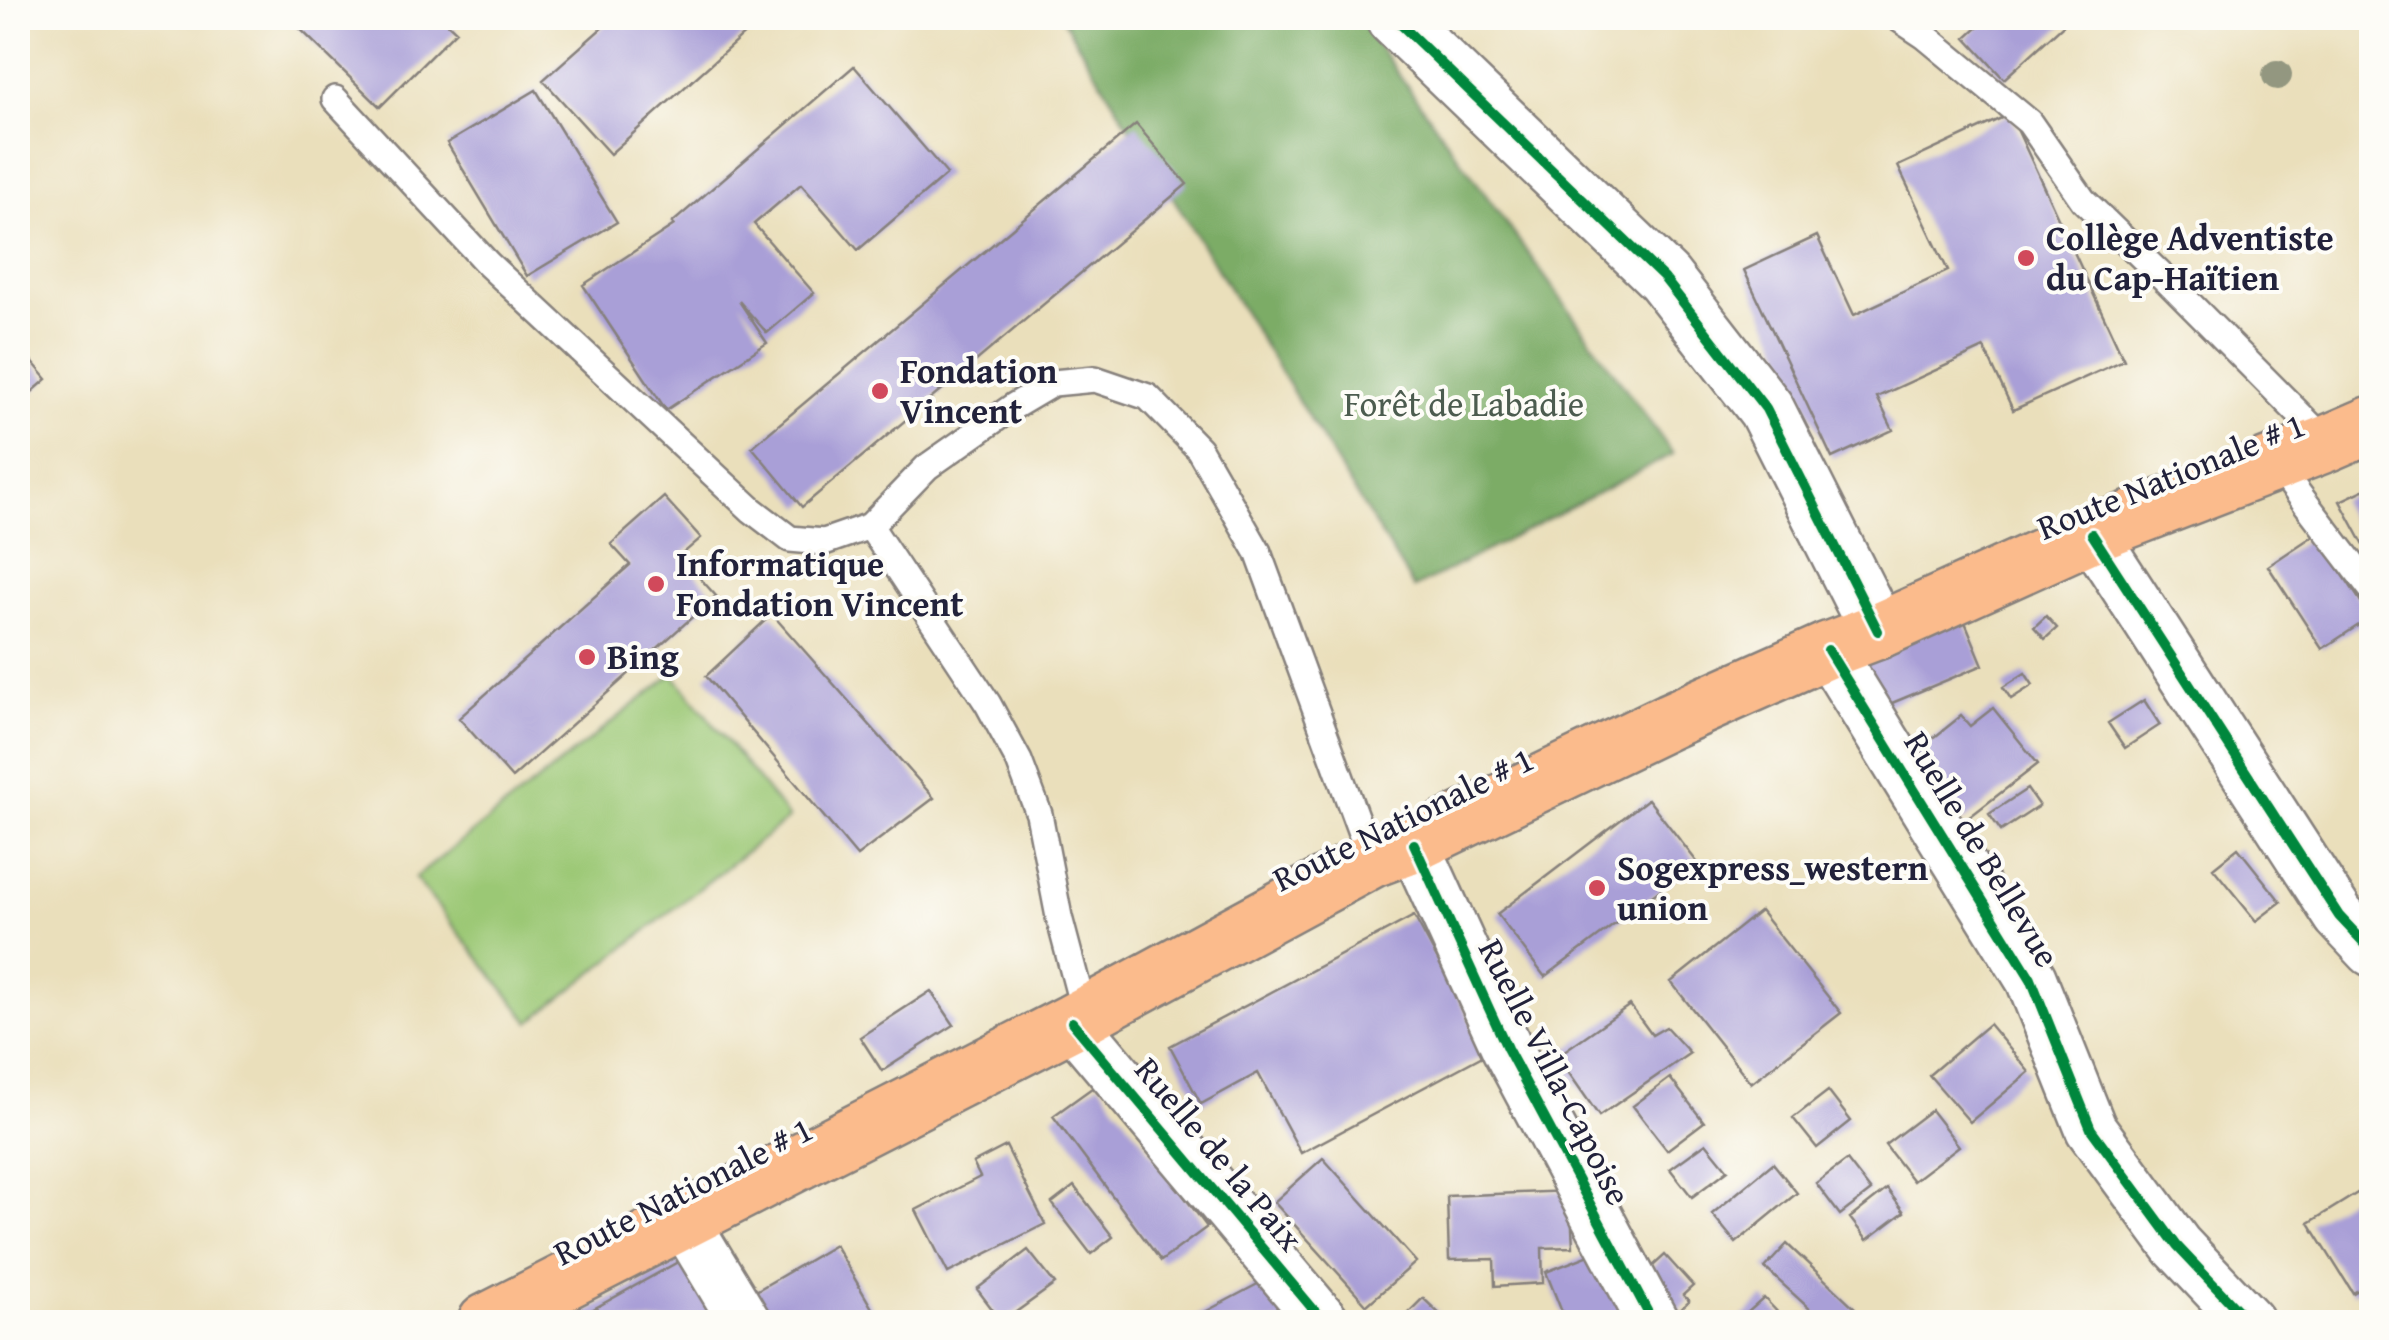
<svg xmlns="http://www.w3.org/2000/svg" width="2389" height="1340" viewBox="0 0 2389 1340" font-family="'Gentium Book Plus',serif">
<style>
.green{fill:#9bc875;stroke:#5e7558;stroke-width:2.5}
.forest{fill:#7cac66;stroke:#4f6750;stroke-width:2.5}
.building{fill:#a99fd7}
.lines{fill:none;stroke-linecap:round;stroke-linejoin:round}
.service-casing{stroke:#86807b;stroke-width:30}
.minor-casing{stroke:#86807b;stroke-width:55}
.tertiary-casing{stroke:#86807b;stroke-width:60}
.primary-casing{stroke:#86807b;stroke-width:60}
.service{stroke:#fff;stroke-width:25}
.minor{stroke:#fff;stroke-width:50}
.tertiary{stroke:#fff;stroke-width:55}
.primary{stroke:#fbbb8c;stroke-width:55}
.cycleway-casing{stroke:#fdfcf7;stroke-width:16}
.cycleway{stroke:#00873e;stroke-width:10}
.tree{fill:#939780}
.poi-dot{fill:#d1495b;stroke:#fdfcf7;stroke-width:4}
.labels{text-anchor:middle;stroke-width:8;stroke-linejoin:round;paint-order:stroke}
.poi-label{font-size:35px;font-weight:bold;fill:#22223b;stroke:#fdfcf7;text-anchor:start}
.park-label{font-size:35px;fill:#4c5c4f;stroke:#fdfcf7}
.street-label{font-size:35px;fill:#22223b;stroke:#fdfcf7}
</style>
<rect width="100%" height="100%" fill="#fdfcf7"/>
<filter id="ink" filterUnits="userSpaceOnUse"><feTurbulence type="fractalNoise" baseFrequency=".01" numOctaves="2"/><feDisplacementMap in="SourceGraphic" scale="20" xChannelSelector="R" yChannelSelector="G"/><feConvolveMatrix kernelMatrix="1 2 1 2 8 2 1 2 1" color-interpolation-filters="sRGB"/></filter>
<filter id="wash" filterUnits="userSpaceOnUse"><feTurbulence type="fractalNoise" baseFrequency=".0048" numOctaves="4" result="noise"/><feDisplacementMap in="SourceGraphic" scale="40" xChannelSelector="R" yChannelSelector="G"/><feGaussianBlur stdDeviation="2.25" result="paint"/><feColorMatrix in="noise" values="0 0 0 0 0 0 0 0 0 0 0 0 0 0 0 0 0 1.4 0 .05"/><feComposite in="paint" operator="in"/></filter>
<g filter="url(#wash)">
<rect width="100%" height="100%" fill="#eadfbb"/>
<path class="green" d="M673,674L789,818L530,1022L415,878Z"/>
<path class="forest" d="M1062,18H1358L1673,454L1414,588Z"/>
<g id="blocks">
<path class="building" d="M289,18H442L456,31L380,107Z
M613,18H736L748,31L610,154L543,80Z
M1988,18H2071L2004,79L1966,38Z
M854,66L947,174L858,250L801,184L754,224L814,293L767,333L739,301L767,343L666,410L583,285L674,225L672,223Z
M536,90L617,222L527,276L447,143Z
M2010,114L2124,360L2013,410L1984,348L1877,397L1893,430L1832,458L1744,270L1817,236L1854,315L1948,271L1898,166Z
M1136,124L1187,184L802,507L752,447Z
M18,345L47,379L18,404Z
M2372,486V548L2367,551L2340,501Z
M664,497L701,538L680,556L716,596L512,778L459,718L630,565L611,544Z
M2316,534L2371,617L2322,649L2268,566Z
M772,614L934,798L857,856L706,676Z
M2046,616L2057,628L2045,639L2034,627Z
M1963,617L1983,665L1880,708L1859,659Z
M2025,673L2033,685L2011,699L2003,687Z
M2144,700L2160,725L2125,748L2108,723Z
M1993,708L2038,764L1963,822L1911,756L1961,716L1970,726Z
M2027,789L2039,806L2001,831L1989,814Z
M1648,799L1697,862L1545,977L1497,914Z
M2238,848L2281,902L2256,921L2213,868Z
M1760,911L1841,1013L1751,1083L1671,982Z
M1414,916L1488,1053L1301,1153L1258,1073L1201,1104L1170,1046Z
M931,991L954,1025L882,1071L860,1037Z
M1630,1005L1652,1035L1666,1027L1690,1053L1599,1116L1557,1056Z
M1989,1024L2029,1072L1970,1122L1929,1075Z
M1670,1078L1704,1122L1667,1150L1633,1106Z
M1099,1083L1207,1227L1161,1261L1053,1116Z
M1828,1091L1851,1121L1817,1148L1793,1118Z
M1931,1110L1959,1146L1913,1181L1885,1145Z
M1706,1143L1728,1170L1692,1197L1670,1169Z
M1006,1146L1045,1224L948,1273L916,1210L980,1177L973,1163Z
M1323,1158L1416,1262L1367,1305L1274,1202Z
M1847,1160L1871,1191L1840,1215L1816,1183Z
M1773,1163L1797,1193L1736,1243L1712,1214Z
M2372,1184V1282L2353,1293L2309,1223Z
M1074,1186L1113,1237L1091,1254L1052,1203Z
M1887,1189L1904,1212L1867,1240L1850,1218Z
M1570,1191L1573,1247L1542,1248L1543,1283L1495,1286L1494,1259L1449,1260L1447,1196Z
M1787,1244L1856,1309L1843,1322H1824L1765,1268Z
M835,1245L880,1322H758L744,1298Z
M1028,1250L1055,1284L1002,1322L977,1289Z
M1602,1250L1631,1322H1566L1546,1272Z
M1665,1255L1693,1286L1683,1295L1689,1301L1676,1313L1643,1275Z
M687,1257L721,1316L709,1322H570Z
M1269,1278L1300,1322H1186Z
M1423,1298L1448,1322H1399Z
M1764,1298L1787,1322H1737Z"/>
</g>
</g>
<g filter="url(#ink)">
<use href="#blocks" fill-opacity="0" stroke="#86807b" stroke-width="2.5"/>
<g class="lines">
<g class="service-casing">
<path id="service" d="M1898,18L1925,36L2029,122L2083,200L2167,281L2328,443
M335,99L488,264L752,510L790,539L824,542L870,526L927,467L1014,406L1053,383L1095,379L1148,397L1199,449L1258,552L1371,860
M2275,463L2372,590
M870,526L988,704L1019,761L1039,814L1059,917L1085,1015"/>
</g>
<g class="minor-casing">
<path id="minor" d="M2092,534L2339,916L2372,951
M1828,650L2031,979L2091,1129L2177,1246L2249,1322
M1414,844L1507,1048L1653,1322
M1072,1022L1324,1322
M684,1221L745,1322"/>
</g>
<g class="tertiary-casing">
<path id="tertiary" d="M1394,18L1664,278L1766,409L1878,631"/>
</g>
<g class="primary-casing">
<path id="primary" d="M486,1322L1072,1022L1371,860L1414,844L1669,721L1828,650L1878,631L2092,534L2328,443L2372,424"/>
</g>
<use href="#service" class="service"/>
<use href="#minor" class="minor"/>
<use href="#tertiary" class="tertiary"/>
<use href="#primary" class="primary"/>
<g class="cycleway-casing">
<path id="cycleway" d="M1394,18L1664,278L1766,409L1878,631
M2092,534L2339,916L2372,951
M1828,650L2031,979L2091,1129L2177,1246L2249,1322
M1414,844L1507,1048L1653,1322
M1072,1022L1324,1322"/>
</g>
<use href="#cycleway" class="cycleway"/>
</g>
<circle class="tree" cx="2277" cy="75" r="15"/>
</g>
<g class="poi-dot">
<circle cx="2026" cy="258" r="10"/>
<circle cx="880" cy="391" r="10"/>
<circle cx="656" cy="584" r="10"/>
<circle cx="587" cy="657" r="10"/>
<circle cx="1597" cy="888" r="10"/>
</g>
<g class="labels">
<g class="poi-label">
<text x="2046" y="250">Collège Adventiste<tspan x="2046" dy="40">du Cap-Haïtien</tspan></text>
<text x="900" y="383">Fondation<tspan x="900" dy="40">Vincent</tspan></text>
<text x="676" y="576">Informatique<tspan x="676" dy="40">Fondation Vincent</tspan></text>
<text x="607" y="669">Bing</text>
<text x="1617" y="880">Sogexpress_western<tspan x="1617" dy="40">union</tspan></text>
</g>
<g class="park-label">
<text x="1464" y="416">Forêt de Labadie</text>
</g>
<g class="street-label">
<text transform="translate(2171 476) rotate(-22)" y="12">Route Nationale # 1</text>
<text transform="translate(1403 819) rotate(-26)" y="12">Route Nationale # 1</text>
<text transform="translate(1982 849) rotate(59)" y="12">Ruelle de Bellevue</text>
<text transform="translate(1555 1072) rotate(63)" y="12">Ruelle Villa-Capoise</text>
<text transform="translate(1219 1154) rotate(50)" y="12">Ruelle de la Paix</text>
<text transform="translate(683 1191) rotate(-27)" y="12">Route Nationale # 1</text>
</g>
</g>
<rect width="2389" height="1340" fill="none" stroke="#fdfcf7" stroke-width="60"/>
</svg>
